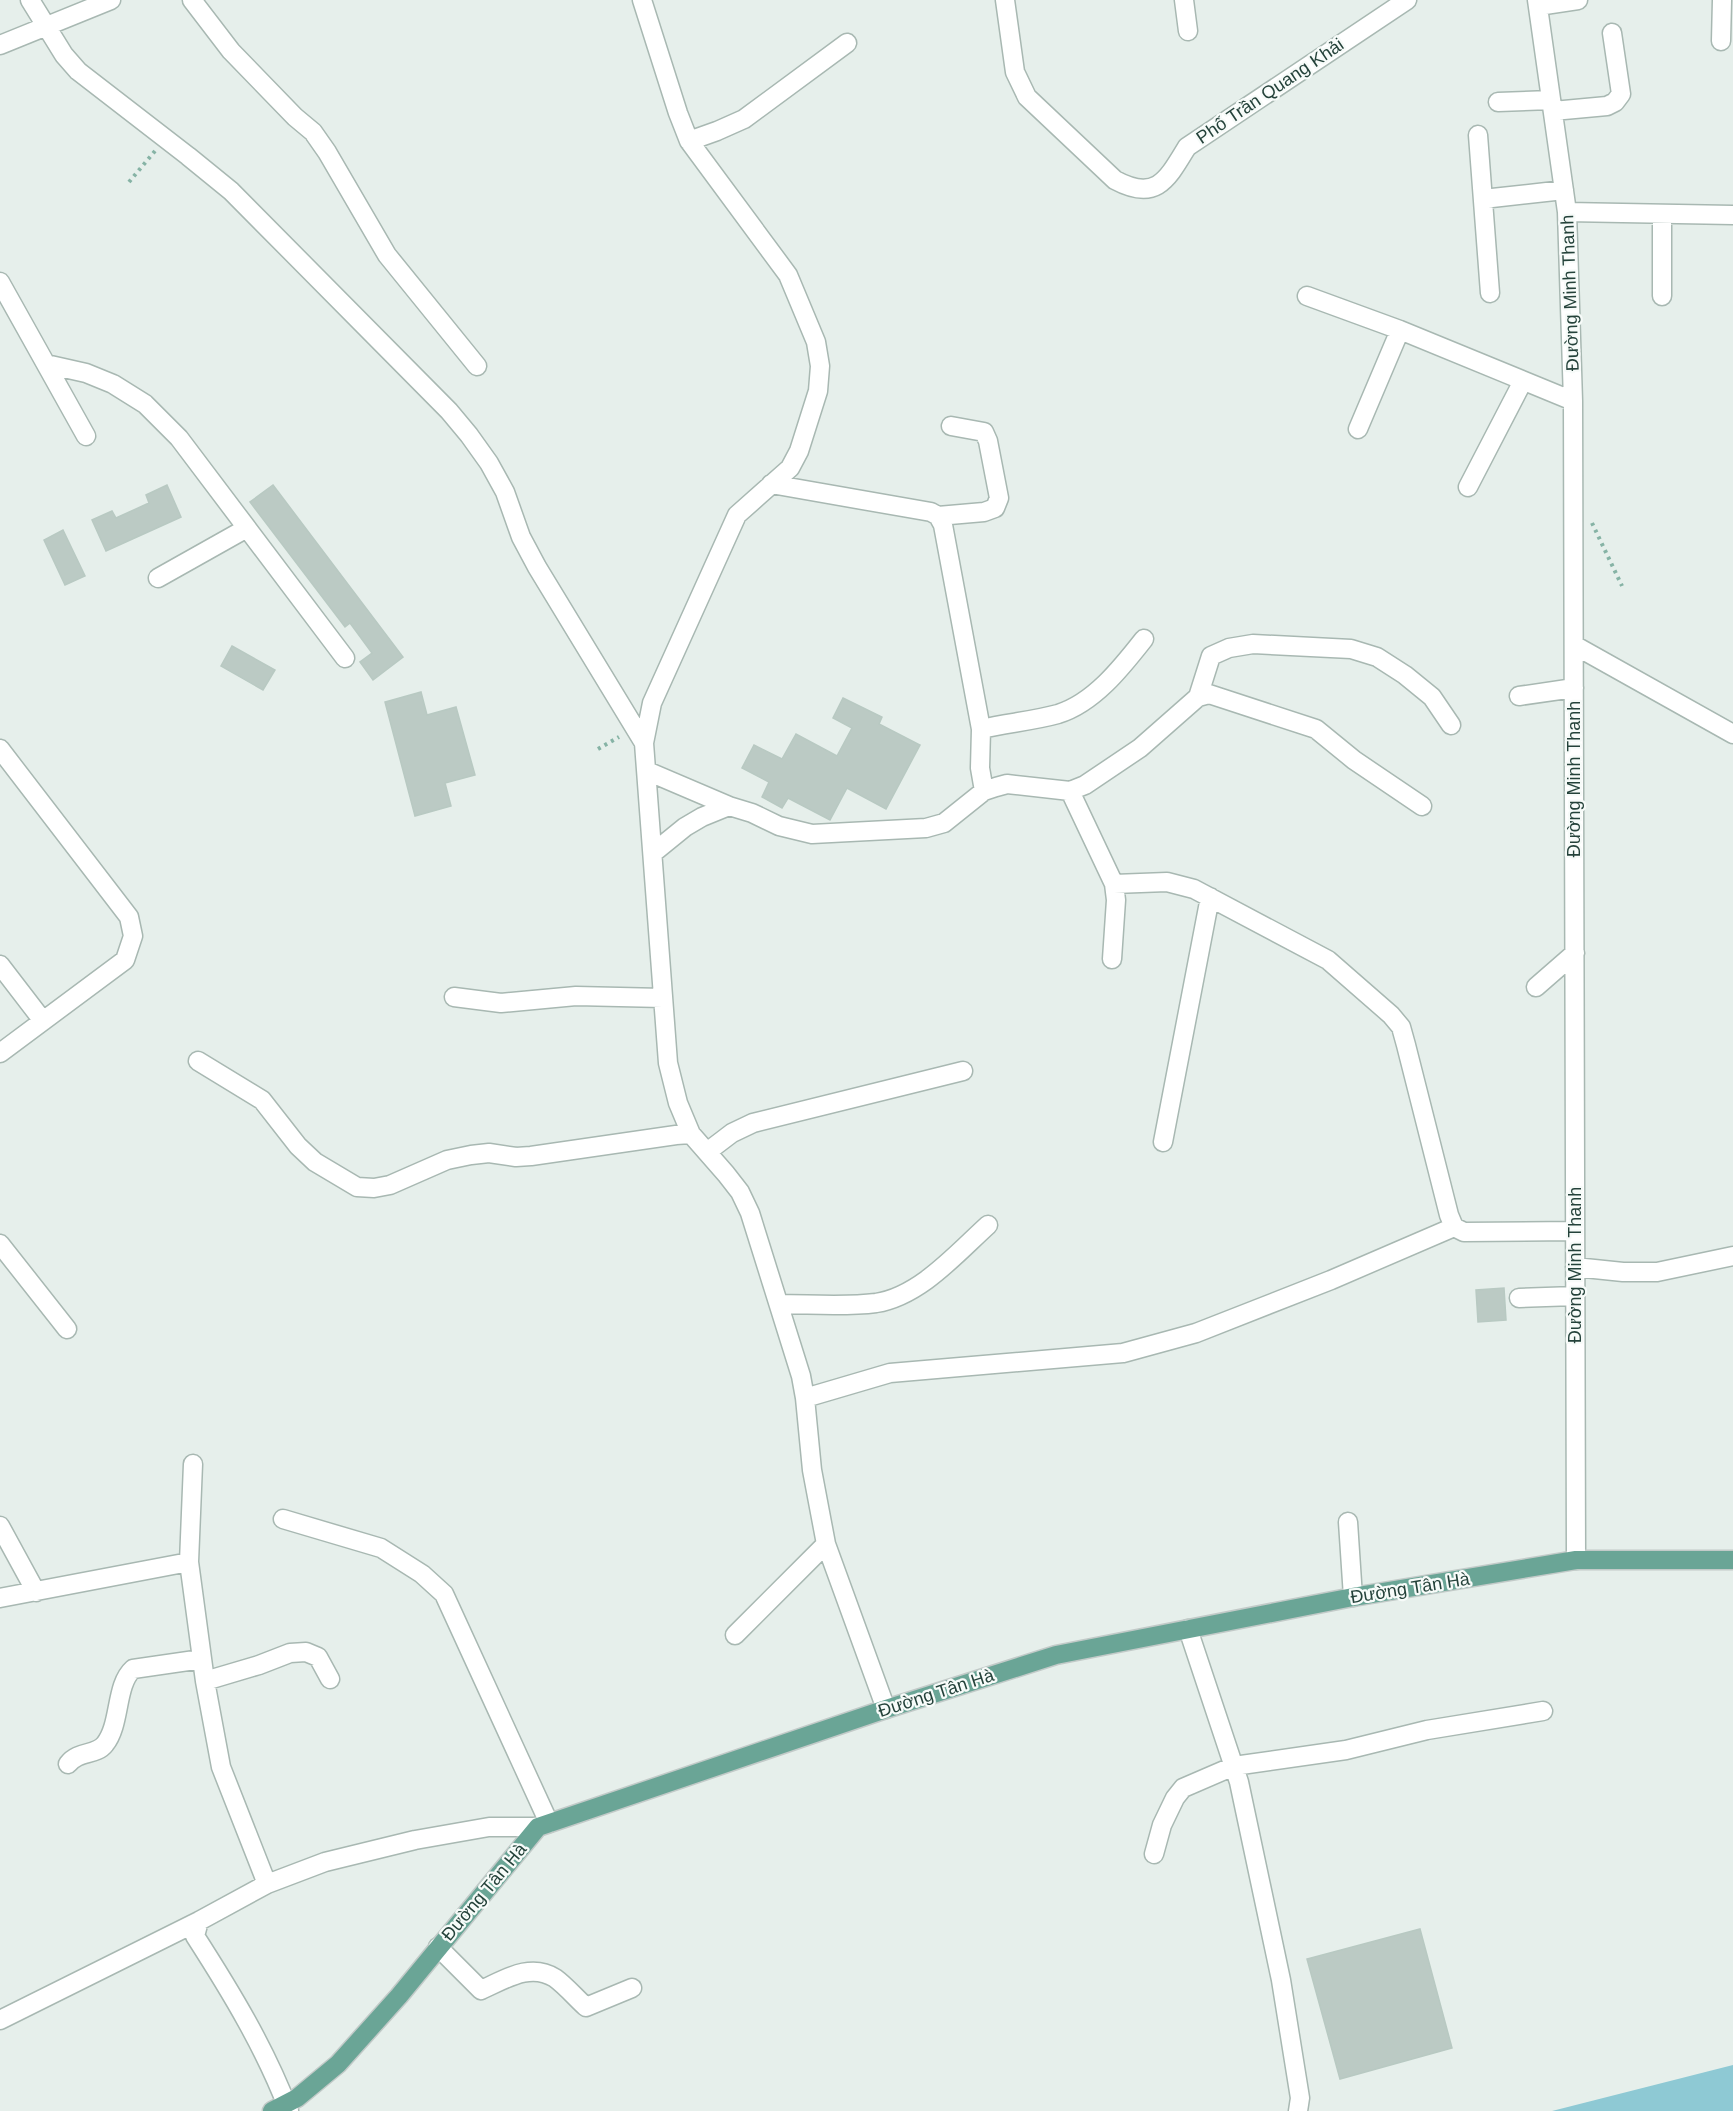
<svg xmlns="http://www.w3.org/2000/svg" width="1733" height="2111" viewBox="0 0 1733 2111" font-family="Arial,sans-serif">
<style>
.water{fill:#8ec9d4}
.building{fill:#bbcac4;stroke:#b8c9c2;stroke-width:1.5}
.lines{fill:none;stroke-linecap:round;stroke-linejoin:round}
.minor-casing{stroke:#a8b8b2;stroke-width:21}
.major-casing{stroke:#c2cac8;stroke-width:21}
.path{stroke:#86b3a5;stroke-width:4;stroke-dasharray:3 4.5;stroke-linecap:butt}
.minor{stroke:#fff;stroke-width:18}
.major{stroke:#6aa596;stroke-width:18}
.labels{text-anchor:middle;stroke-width:4.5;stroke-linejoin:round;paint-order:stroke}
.street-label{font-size:18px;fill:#24423a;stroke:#f7fbf9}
</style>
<rect width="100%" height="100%" fill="#e6efeb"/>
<path class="water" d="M1733,2065V2111H1552Z"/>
<path class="building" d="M167,485L181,517L106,551L92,520L112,511L116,518L149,503L146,495Z
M273,485L403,657L373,680L360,662L372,653L350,623L345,627L250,502Z
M63,530L85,576L65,585L44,540Z
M232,646L275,670L263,690L221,666Z
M421,692L427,715L456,707L475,775L445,783L451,806L415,816L385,702Z
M843,698L882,717L879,724L920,745L886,809L847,788L830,820L788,798L782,808L762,797L769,782L742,768L754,745L782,759L796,734L837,756L852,728L833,718Z
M1504,1288L1506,1320L1478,1322L1476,1290Z
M1420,1929L1452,2048L1340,2079L1307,1959Z"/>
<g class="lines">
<g class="minor-casing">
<path id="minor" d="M30,0L64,55L78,71L188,156L231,191L449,411L469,435L489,463L505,492L521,537L537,567L644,743
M192,0L231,51L295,117L313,132L327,152L387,255L477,366
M642,0L678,113L689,141L788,275L816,342L820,366L818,391L799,451L790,468L737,515L652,703L644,743L668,1063L678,1103L691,1134L726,1174L740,1192L750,1213L801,1376L805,1398L812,1470L826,1544L886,1709
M1005,0L1015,72L1027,97L1115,180C1156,202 1167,180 1187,147L1407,0
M1184,0L1188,31
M1537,0L1567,212L1573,401L1576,1560
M1538,6L1578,0
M1721,41L1722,0
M0,45L111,0
M1498,102L1551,100
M1553,111L1607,106L1615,102L1621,94L1612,33
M1478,135L1490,293
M689,141L717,131L744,119L847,43
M1483,199L1564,190
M1567,212L1733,215
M1662,214V296
M0,282L86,436
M1307,296L1400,330L1573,401
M46,364L86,373L113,384L145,404L179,438L345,658
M1358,429L1400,330
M771,484L931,512L938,516L943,525L981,729L980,768L984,791
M1468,487L1523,381
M938,516L984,512L995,508L999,498L988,441L984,432L951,426
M158,578L247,528
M1574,645L1733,734
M1519,696L1574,688
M1198,697L1211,656L1229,648L1253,644L1351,649L1377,657L1405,675L1432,697L1451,725
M981,729C1006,723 1033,721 1058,714C1094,703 1122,667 1144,639
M0,749L129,917L133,936L125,960L0,1053
M647,771L729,806
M1070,791L1114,884L1116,900L1112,959
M653,853L685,827L702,817L729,806L752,813L779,826L812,834L926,828L944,823L984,791L996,787L1007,784L1070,791L1085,785L1140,748L1198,697L1209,694L1316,729L1354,760L1422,806
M1114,884L1167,882L1194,889L1328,960L1391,1015L1401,1027L1406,1045L1449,1215L1454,1227L1464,1232L1574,1231
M0,965L43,1021
M1536,987L1575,953
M454,997L501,1003L576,996L663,998
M198,1061L262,1100L298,1146L315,1162L357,1187L374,1188L390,1185L447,1160L471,1155L489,1153L516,1157L531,1156L676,1135L691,1134
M1163,1142L1210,897
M707,1152L732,1133L753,1123L963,1071
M0,1244L67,1329
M1575,1267L1623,1272H1657L1733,1256
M1519,1298L1575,1296
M779,1304C810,1304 844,1307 876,1303C920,1296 956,1254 988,1225
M805,1398L890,1373L1123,1353L1196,1333L1331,1280L1454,1227
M193,1464L189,1562L205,1681L221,1767L267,1884
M283,1519L381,1548L422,1574L444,1594L549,1823
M1348,1522L1353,1597
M0,1526L36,1592
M0,1598L189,1562
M1188,1629L1239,1782L1281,1980L1300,2098L1298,2111
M735,1635L826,1544
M205,1681L259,1665L290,1653L306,1652L318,1657L330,1679
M68,1764C79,1750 96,1756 105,1744C121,1724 115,1685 133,1669L202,1659
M1154,1854L1162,1825L1175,1798L1183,1788L1234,1766L1346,1750L1427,1730L1543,1711
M199,1921L195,1936C231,1992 265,2048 289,2111
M438,1947L481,1990C504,1980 530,1962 555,1978C566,1986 576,1998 586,2007L632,1988
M0,2020L199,1921L267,1884L325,1862L415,1840L489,1827H538"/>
</g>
<g class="major-casing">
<path id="major" d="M272,2111L297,2098L338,2064L399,1996L538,1827L886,1709L1056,1655L1353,1597L1576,1560H1733"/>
</g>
<path class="path" d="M129,182L155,151
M1592,523L1622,586
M598,749L619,737"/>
<use href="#minor" class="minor"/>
<use href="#major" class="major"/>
</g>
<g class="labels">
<g class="street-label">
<text transform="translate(1270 91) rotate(-34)" y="6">Phố Trần Quang Khải</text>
<text transform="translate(1570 293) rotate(-92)" y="6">Đường Minh Thanh</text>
<text transform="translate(1574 779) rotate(-90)" y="6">Đường Minh Thanh</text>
<text transform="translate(1575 1265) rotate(-90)" y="6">Đường Minh Thanh</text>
<text transform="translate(1410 1588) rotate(-9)" y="6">Đường Tân Hà</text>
<text transform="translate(936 1693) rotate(-18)" y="6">Đường Tân Hà</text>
<text transform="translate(484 1892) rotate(-50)" y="6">Đường Tân Hà</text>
</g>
</g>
</svg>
